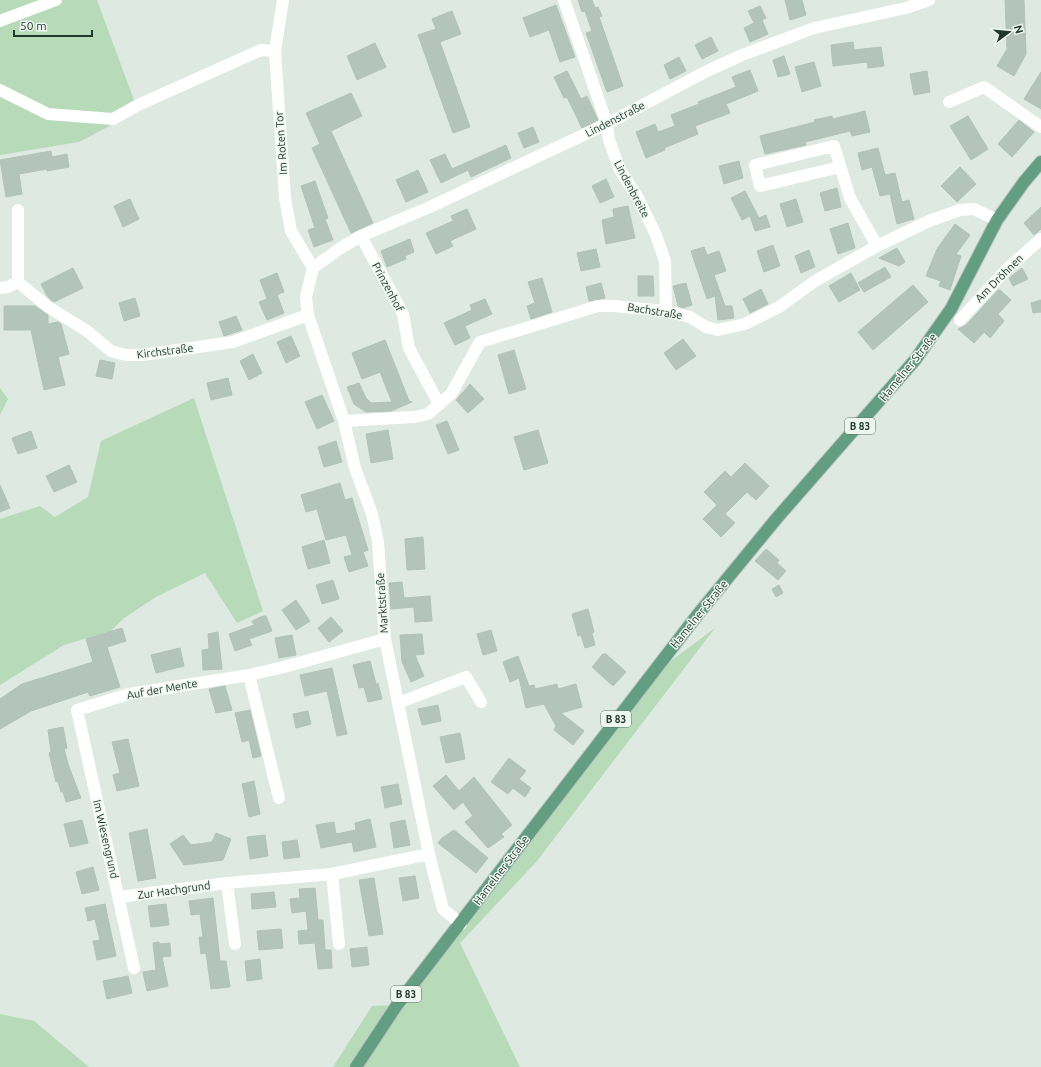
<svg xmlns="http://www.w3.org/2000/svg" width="1041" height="1067" viewBox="0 0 1041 1067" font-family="Ubuntu,sans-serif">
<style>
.green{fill:#b7dab9}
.building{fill:#b3c4ba;stroke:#b1c2b7}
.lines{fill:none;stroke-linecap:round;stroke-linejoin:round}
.major-casing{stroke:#bcc3c0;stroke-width:14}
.minor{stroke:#fff;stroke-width:12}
.major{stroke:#639e83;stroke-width:12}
.labels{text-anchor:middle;stroke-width:3;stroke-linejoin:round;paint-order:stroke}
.shield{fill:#eef6f0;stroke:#5e7168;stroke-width:1}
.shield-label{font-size:10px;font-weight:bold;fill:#20382d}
.street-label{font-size:11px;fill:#20382d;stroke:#eef6f0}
</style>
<rect width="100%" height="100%" fill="#dee9e2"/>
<path class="green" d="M0,0H97L138,111L79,142L0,155Z
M0,388L8,399L0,415Z
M194,398L263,611L237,623L205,573L156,597L124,618L111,631L64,645L0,685V519L40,506L55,517L88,497L101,441Z
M715,628L537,861L460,943L520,1067H333L372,1006L397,1005L648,678Z
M0,1014L34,1021L89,1067H0Z"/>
<path class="building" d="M578,0H592L595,8L598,7L602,16L599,17L623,86L607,92L586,33L592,31L585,11L582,12Z
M785,0H802L806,15L790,20Z
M1005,0H1024L1026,54L1014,76L997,66L1007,49Z
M556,5L575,57L560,62L549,30L530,37L523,18Z
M760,6L766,18L762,20L768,34L750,42L744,28L754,23L748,11Z
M452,11L461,34L440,42L470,127L453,133L418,35L436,29L432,19Z
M711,37L718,51L702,59L695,45Z
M853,42L854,50L881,47L884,66L868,68L867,62L833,66L831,45Z
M375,43L386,67L357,80L347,56Z
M784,56L790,74L778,77L773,60Z
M679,57L686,71L670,79L664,65Z
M814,62L821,86L802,92L795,67Z
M750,70L758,91L726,104L730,113L695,126L698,134L664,148L665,150L646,158L636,132L655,124L658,132L675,126L671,115L699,104L698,102L736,87L732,77Z
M567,71L581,99L587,96L598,120L582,128L567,97L564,98L554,77Z
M927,71L930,92L914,95L910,74Z
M1041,72V109L1024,99Z
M351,93L362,116L331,131L373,223L351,233L312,148L320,144L306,113Z
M865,111L870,132L852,136L850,131L805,142L806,145L765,154L760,136L815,122L814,120L832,116L833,119Z
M968,116L988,149L971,160L950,126Z
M1019,120L1034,132L1012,157L998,144Z
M533,127L539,142L524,148L518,133Z
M506,145L511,158L471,177L468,170L441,183L430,160L445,154L452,169Z
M878,148L885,175L895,173L902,202L909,200L914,219L897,224L890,194L880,196L872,167L862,170L858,153Z
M51,151L52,157L67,154L69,167L47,171V169L19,174L22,194L6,197L0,160Z
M739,161L743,178L724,184L719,166Z
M960,167L976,184L957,202L941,186Z
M418,170L428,192L406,202L396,180Z
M606,179L614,197L600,203L592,186Z
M315,181L328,218L325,219L333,240L314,247L308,230L315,228L301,186Z
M837,188L841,207L825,211L820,193Z
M745,191L759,218L766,215L770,227L755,231L750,216L742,220L731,198Z
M130,199L139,219L123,227L114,206Z
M796,199L803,222L787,227L780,204Z
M628,206L635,238L606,244L602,220L614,217L613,209Z
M1041,207V229L1034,235L1024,223Z
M467,209L476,229L450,241L453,246L436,254L426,233L453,221L451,216Z
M848,223L855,248L838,254L830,229Z
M955,224L970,235L956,254L961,256L950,290L939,286L941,281L926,276L937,249Z
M410,239L414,252L405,256L406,259L387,267L381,251Z
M773,245L780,266L764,272L757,251Z
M704,247L707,255L719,251L726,271L714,275L725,306H732L734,318L718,320L715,296L707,299L691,251Z
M897,248L905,262L899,266L879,258Z
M596,249L600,267L581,271L577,253Z
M809,250L815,267L801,273L795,256Z
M885,267L891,277L864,292L858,283Z
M73,268L83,288L54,302L51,300L47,296L41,284Z
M1022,268L1028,279L1013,286L1009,278Z
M277,273L284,292L277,295L284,313L267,320L259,302L267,299L260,280Z
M851,273L860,290L839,302L829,286Z
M638,276H653L654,296H638Z
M542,278L552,312L531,319L527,306L535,303L528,282Z
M601,283L605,298L589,301L586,287Z
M686,283L692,305L683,308L678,306L673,286Z
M913,285L928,302L873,350L858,332Z
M761,289L768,304L750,313L743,299Z
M998,290H1000L1011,300L998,314L1004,321L990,338L984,332L974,343L958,329L966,325Z
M135,298L140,316L124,321L119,303Z
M485,299L492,314L465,326L470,338L455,345L444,323L472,310L470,305Z
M1041,300V312L1033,313L1031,303Z
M4,306H35L48,315V324L58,322L61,324L69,354L58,357L65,385L44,390L31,330H4Z
M236,316L242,330L224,336L219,322Z
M291,336L300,356L286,363L277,342Z
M683,339L696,356L676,370L664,353Z
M385,340L409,401L412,402L391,411L366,412L354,404L347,387L359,383L366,398L371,403L392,402L380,372L362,379L352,353Z
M514,350L526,389L509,394L498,355Z
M253,354L262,373L249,380L240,361Z
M100,360L115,363L112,379L96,376Z
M228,378L232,395L211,400L207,383Z
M470,384L484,399L468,413L456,400Z
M322,395L334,421L317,429L305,402Z
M447,421L459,450L448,454L436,425Z
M388,430L393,459L371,463L366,434Z
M538,430L548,463L524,470L514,437Z
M31,431L37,448L18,454L12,438Z
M336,441L342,462L324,467L318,447Z
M745,463L769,486L756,500L747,492L725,514L735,523L721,537L703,519L717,505L704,492L725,471L731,477Z
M69,465L77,482L54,492L46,476Z
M340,483L345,500L352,498L368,550L363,552L368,566L349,572L344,557L352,555L346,535L326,540L317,509L306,512L301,495Z
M0,485L10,508L0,512Z
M423,537L425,569L407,570L405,539Z
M324,540L330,563L308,569L302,547Z
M766,549L779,560L777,563L786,571L778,580L755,561Z
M333,580L339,599L322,604L316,585Z
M402,582L404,598L430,596L432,621L415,622L414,607L391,609L389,583Z
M779,585L783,593L776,597L772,589Z
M296,600L310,621L296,630L282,610Z
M588,609L594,632L592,633L595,645L585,648L581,635L578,636L572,614Z
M263,616H266L272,631L249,639L252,645L235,651L229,634L254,625L252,621Z
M331,617L343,631L329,642L318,628Z
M122,628L126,641L107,647L120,687L90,696L88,692L31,711L0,729V699L22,684L93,662L86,639Z
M491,630L497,651L483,655L477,634Z
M218,632L222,669L203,670L202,650L209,649L208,634Z
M422,634L424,654L415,655L424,676L411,682L402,662L400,635Z
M292,635L296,655L279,658L275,638Z
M180,648L184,666L156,673L151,655Z
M603,654H606L626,672L613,686L592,667Z
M518,656L529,686L534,685L535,689L557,684L558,689L576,684L582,707L561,713L584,731L573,745L554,730L556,726L544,704L526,708L519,678L510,682L503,662Z
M370,661L376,684L378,683L382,699L368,702L364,687L359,688L353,665Z
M332,668L347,734L337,736L327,691L305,696L300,675Z
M225,686L232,710L216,713L209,689Z
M438,705L441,721L422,725L418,709Z
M250,710L261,756L253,758L249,740L242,742L235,713Z
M308,711L311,724L296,728L293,714Z
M63,727L67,748L64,749L69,767L81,798L66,802L63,792H61L58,781L56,782L49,753L51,752L48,730Z
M460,733L465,759L446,763L440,737Z
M128,739L139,786L117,791L113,775L120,773L112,742Z
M509,758L526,771L519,779L531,788L525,797L513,788L508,794L491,782Z
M446,775L459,791L474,777L512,825L501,834L504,837L488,848L465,822L473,816L463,802L454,810L433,786Z
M254,781L260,814L249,817L242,784Z
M398,784L402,804L385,808L381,787Z
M370,819L376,847L354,852L352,842L321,848L316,825L334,822L336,834L356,830L355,823Z
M82,820L88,843L70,847L64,824Z
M405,820L410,845L394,848L390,823Z
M147,829L156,878L138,881L129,833Z
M454,830L488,858L476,873L438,843L442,838Z
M216,833L231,839L223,860L184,865L170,844L183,835L191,845L212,842Z
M265,835L268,856L250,859L247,837Z
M297,840L300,857L284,859L282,842Z
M93,867L99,890L82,894L76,872Z
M415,876L419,898L403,901L399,878Z
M374,878L383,934L369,936L359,880Z
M315,888L318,920H323L325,950H331L332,968L318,969L315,943L299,944L298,931L308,930L306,911L292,913L290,899L300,898L299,889Z
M274,892L276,907L252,909L251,894Z
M213,898L220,961H226L230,987L211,989L206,953L201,954L199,937H203L200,914L191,915L189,901Z
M105,904L116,956L97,960L93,941L100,940L95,919L88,921L85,908Z
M166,904L169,925L151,927L148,906Z
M281,929L283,948L259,950L257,931Z
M159,942V944L170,943L171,956L162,957L168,986L147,991L143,972L156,970L153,943Z
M367,947L369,965L352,967L350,949Z
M260,959L262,979L247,981L245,961Z
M128,976L132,993L107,999L103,981Z"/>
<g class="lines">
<g class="major-casing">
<path id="major" d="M356,1067L397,1005L699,613L777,518L915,360L951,309L997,220L1024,182L1041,162"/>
</g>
<path class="minor" d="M283,0L275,51L285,198L291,231L313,268
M564,0L607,124L609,140L620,170L638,198L656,235L665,261L666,311
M0,21L56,0
M0,90L48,114L113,119L138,105L261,50L275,51
M949,102L984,87L1041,127
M840,167L760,186L755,165L834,146L850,198L877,246
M361,236L403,314L409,348L439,404
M313,268L306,297L308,315L344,421L355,468L372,514L378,542L385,639L429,854L443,909L461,924
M313,268L339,249L361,236L432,206L607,124L705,72L742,55L814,28L906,8L929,0
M18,282V210
M0,288L8,287L18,282L47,306L87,331L111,351L126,355H142L233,342L308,315
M960,320L1007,269L1041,239
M344,421L414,417L428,414L451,394L480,342L493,338L598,306H614L666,311L690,317L706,327L718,330L745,324L779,307L815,281L877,246L929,221L960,210L974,209L997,220
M249,675L279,798
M398,703L466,677L481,702
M332,874L339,944
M227,883L235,944
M120,897L227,883L332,874L429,854
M134,968L77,710L129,694L249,675L284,667L385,639"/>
<use href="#major" class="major"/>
</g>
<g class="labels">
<g class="shield">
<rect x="845" y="418" width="30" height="16" rx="3"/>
<rect x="601" y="711" width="30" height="16" rx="3"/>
<rect x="391" y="986" width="30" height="16" rx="3"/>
</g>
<g class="shield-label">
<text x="860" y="430">B 83</text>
<text x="616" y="723">B 83</text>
<text x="406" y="998">B 83</text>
</g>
<g class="street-label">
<text transform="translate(615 119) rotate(-27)" y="4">Lindenstraße</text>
<text transform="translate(281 143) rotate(-94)" y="4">Im Roten Tor</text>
<text transform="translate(632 189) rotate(62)" y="4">Lindenbreite</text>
<text transform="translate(999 278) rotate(-45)" y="4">Am Dröhnen</text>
<text transform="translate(388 287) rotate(62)" y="4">Prinzenhof</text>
<text transform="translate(655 311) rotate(9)" y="4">Bachstraße</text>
<text transform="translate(165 351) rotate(-7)" y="4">Kirchstraße</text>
<text transform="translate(908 367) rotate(-51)" y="4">Hamelner Straße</text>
<text transform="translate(382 603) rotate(-94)" y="4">Marktstraße</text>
<text transform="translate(699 614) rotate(-51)" y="4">Hamelner Straße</text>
<text transform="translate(162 689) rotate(-10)" y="4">Auf der Mente</text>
<text transform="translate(106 839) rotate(77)" y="4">Im Wiesengrund</text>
<text transform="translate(501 870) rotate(-53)" y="4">Hamelner Straße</text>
<text transform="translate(174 890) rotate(-8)" y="4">Zur Hachgrund</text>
</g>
</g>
<g transform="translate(1009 32) rotate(74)" stroke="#eef6f0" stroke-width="3" paint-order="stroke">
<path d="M0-3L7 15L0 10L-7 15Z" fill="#20382d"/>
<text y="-6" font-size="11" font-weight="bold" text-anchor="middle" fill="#20382d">N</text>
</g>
<path d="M14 30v6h78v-6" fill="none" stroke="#20382d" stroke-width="2"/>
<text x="20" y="30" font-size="12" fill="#20382d" stroke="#eef6f0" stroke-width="3" paint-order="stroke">50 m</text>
</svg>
